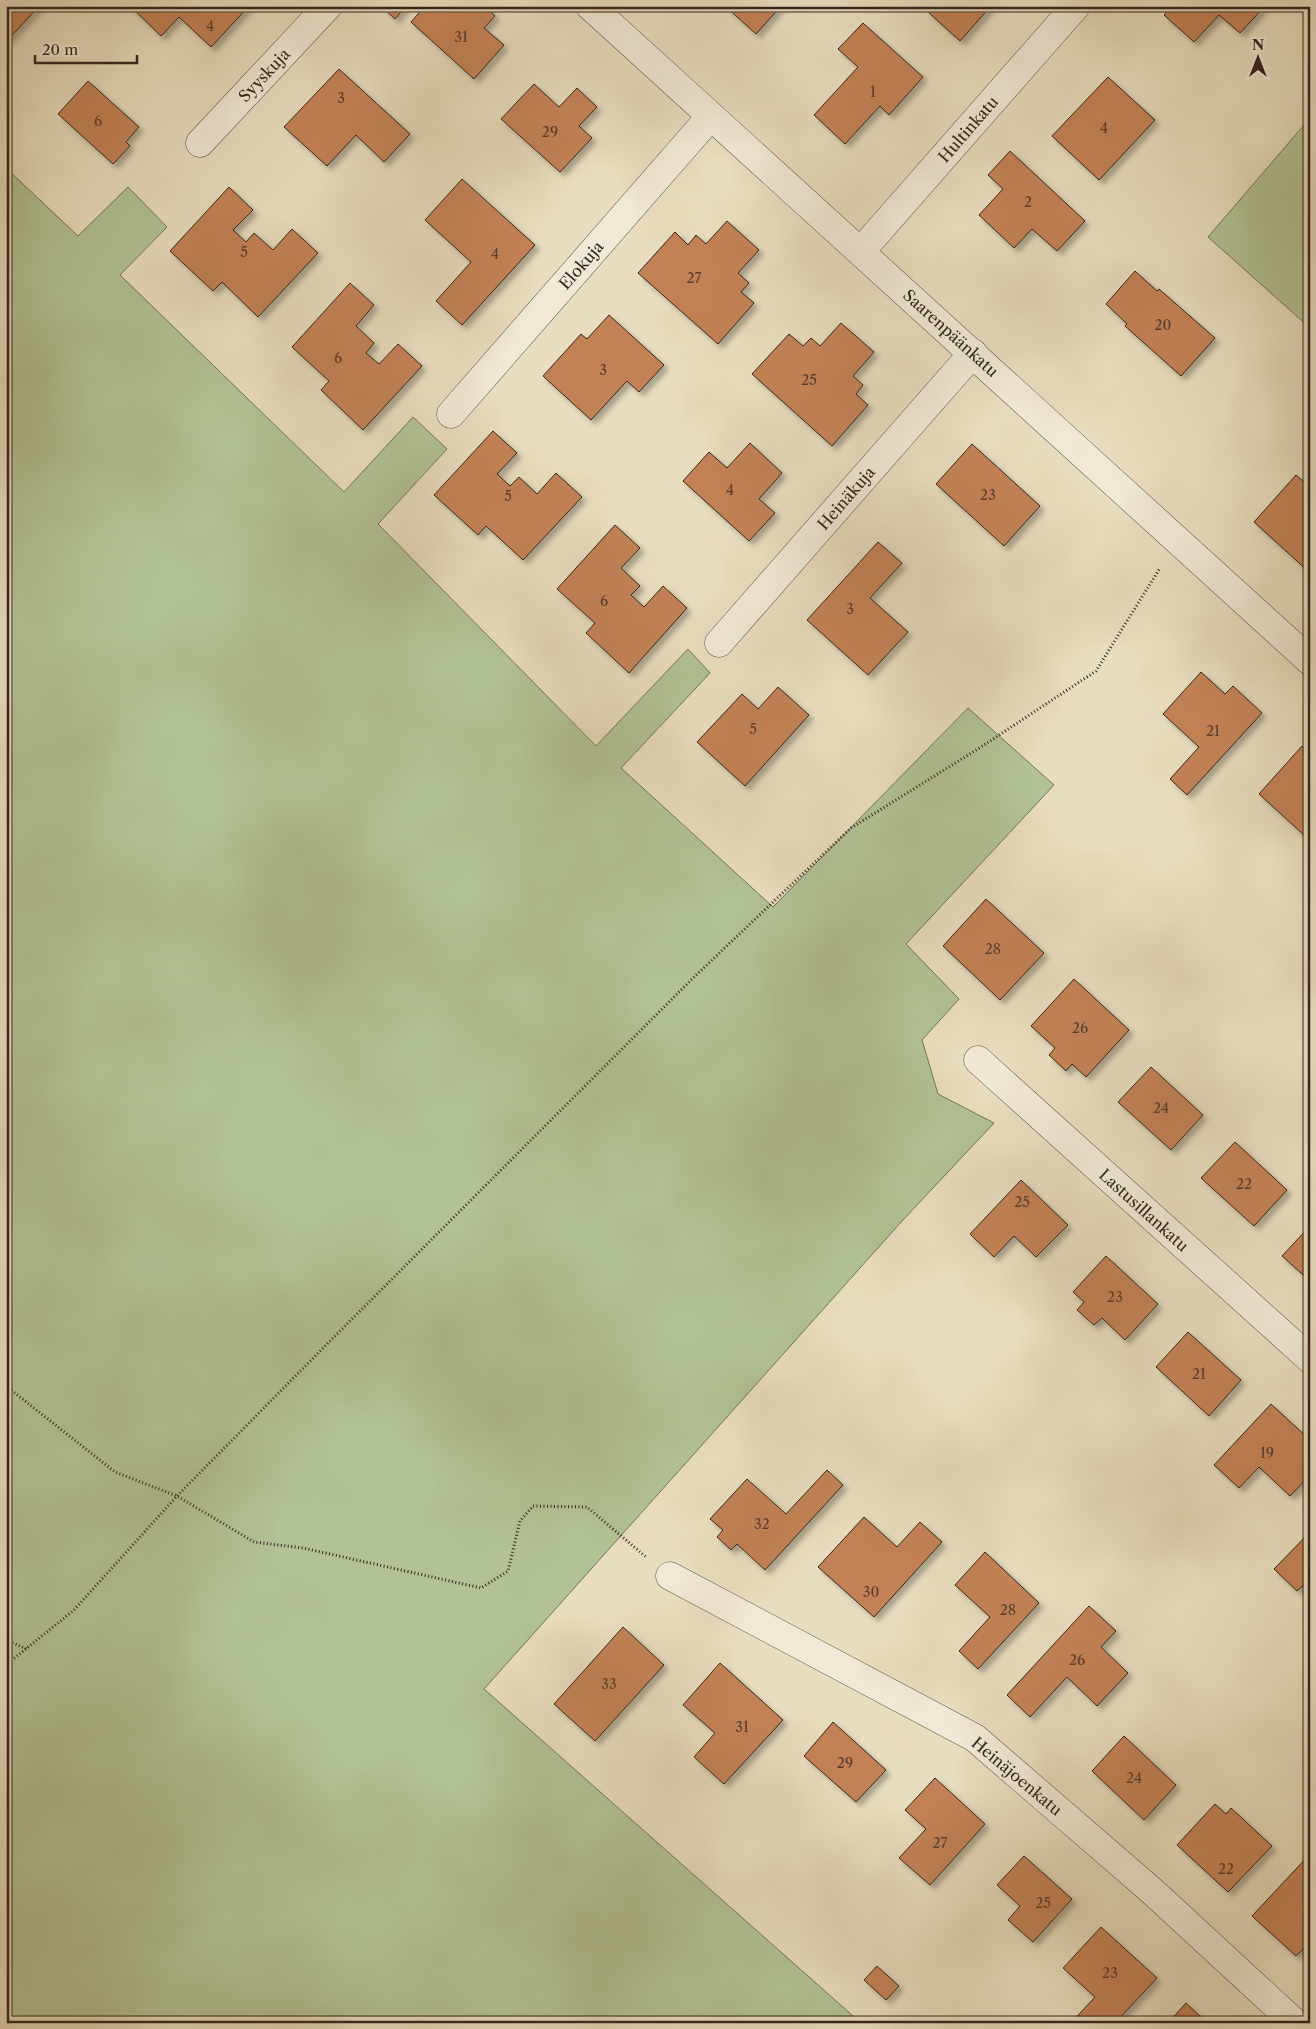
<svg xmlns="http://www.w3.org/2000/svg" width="1316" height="2029" viewBox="0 0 1316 2029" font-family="'Libre Caslon Text',serif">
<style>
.green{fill:#b2c295;stroke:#747459}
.building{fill:#c38256;stroke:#36251d;filter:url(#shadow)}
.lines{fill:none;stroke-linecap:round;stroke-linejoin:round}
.minor-casing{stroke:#625345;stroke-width:29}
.path{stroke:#36251d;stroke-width:3;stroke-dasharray:1 2.5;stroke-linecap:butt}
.minor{stroke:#f0e9d5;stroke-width:28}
.labels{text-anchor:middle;stroke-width:4.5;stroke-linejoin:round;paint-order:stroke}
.number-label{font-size:14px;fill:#593c2b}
.street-label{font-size:16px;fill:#36251d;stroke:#f0e9d5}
</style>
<defs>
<filter id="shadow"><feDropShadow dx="4.5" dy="4.5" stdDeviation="2.5" flood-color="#0004"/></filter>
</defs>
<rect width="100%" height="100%" fill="#e8ddbe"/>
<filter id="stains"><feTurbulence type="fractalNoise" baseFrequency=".004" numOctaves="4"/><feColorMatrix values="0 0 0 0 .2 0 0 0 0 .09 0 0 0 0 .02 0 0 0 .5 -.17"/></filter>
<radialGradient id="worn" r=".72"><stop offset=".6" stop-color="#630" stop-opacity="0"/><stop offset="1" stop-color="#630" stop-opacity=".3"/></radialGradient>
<path class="green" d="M1310,118V328L1208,237Z
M6,168L78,236L128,187L167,227L120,275L344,492L413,417L447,449L378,524L596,746L688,649L710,673L621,768L773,907L968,708L1054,785L906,944L959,999L922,1040L938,1094L994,1123L902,1221L484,1689L861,2023H6Z"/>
<path class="building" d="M6,6H39L6,42Z
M130,6H249L211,47L179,17L161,36Z
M381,6H406L395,19Z
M425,6H485L495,16L484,28L504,45L474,79L411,22Z
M725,6H781L756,34Z
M933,6H991L960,41L928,12Z
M1172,6H1265L1240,33L1219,15L1194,42L1164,15Z
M863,23L923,77L889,115L880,106L845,144L814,115L858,67L838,49Z
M339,69L410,134L384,162L356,135L327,166L284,127Z
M1108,77L1155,120L1099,180L1052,136Z
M88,81L139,127L126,142L130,146L113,164L58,114Z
M534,84L559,107L577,88L597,107L579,126L592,138L560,172L501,119Z
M1010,151L1085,221L1057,251L1032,229L1014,248L979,215L1003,189L988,175Z
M462,179L535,245L462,325L436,301L471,262L425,220Z
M229,187L253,210L233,230L246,242L254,233L273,250L292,229L318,253L258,317L222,282L213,291L170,251Z
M727,221L759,250L738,273L749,283L741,292L754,303L718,344L638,273L675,232L688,245L696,235L706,244Z
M1135,271L1157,291L1159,289L1215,338L1181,376L1125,326L1127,324L1106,304Z
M350,283L374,305L356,326L374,343L366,353L379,364L398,344L422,366L363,430L321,390L329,381L292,347Z
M609,315L664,365L639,392L627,381L591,420L543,376L581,334L587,339Z
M841,323L874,352L853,376L863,385L856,394L868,405L832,446L752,374L789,334L803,346L811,338L820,346Z
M493,431L517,453L497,474L510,486L519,477L537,494L556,473L582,497L523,560L486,526L478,535L434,495Z
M750,443L782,473L759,499L775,513L749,541L683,481L709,452L727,468Z
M972,444L1040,506L1004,546L936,484Z
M1296,475L1310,487L1309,572L1254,522Z
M615,525L640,548L621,568L640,586L631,595L644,607L663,586L687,608L629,673L586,633L595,623L557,589Z
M878,542L902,563L870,598L908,632L868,675L807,620Z
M1201,672L1225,694L1233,686L1262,713L1187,795L1170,779L1199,747L1163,714Z
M778,687L809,715L745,786L697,742L742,694L758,709Z
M1302,746L1310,753V830L1305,836L1259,794Z
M986,899L1044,953L1000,1000L943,946Z
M1074,979L1129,1030L1086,1077L1072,1064L1066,1071L1049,1055L1055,1048L1031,1026Z
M1151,1067L1203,1115L1171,1150L1118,1102Z
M1235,1142L1287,1190L1254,1226L1201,1178Z
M1021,1180L1068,1225L1036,1257L1014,1236L994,1257L970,1234Z
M1310,1226V1281L1282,1256Z
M1106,1256L1158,1304L1125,1340L1102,1318L1094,1325L1077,1310L1084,1302L1073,1292Z
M1188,1332L1241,1380L1209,1416L1156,1367Z
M1271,1404L1310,1440V1475L1290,1496L1259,1467L1239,1488L1214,1465Z
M827,1470L843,1485L765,1570L737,1544L731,1550L717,1537L723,1530L710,1519L747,1479L786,1514Z
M864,1517L897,1547L920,1522L942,1542L874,1617L818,1567Z
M1310,1532V1579L1297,1591L1274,1569Z
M985,1552L1039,1603L978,1669L959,1651L990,1617L955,1585Z
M1089,1606L1116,1631L1101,1647L1128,1673L1097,1706L1067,1677L1030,1717L1007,1695Z
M623,1627L664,1665L595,1741L554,1704Z
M720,1663L783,1720L724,1784L694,1757L715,1733L683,1705Z
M833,1722L886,1770L856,1802L804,1756Z
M1124,1736L1176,1785L1144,1820L1092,1771Z
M935,1778L985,1824L930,1885L899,1858L926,1829L905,1810Z
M1215,1804L1226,1814L1231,1808L1272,1846L1228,1892L1177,1845Z
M1310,1854V1942L1296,1956L1252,1916Z
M1024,1856L1072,1899L1033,1942L1008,1920L1020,1906L997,1885Z
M1101,1927L1157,1978L1115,2023H1071L1095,1997L1063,1968Z
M877,1966L899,1986L886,2000L864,1980Z
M1186,2003L1203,2019L1199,2023H1168Z"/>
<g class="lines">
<g class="minor-casing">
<path id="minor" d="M590,6L1310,661
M200,143L328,6
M861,251L1076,6
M451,414L711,116
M719,643L973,353
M978,1060L1310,1359
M670,1576L975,1738L1152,1891L1295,2023"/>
</g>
<path class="path" d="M6,1386L115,1472L177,1496L254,1542L303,1548L481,1588L508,1571L520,1521L533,1506L587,1507L646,1557
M6,1640L27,1649
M6,1665L74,1610L177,1496L325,1346L691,980L851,828L981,747L1096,671L1160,568"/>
<use href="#minor" class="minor"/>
</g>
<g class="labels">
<g class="number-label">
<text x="210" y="31">4</text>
<text x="461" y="42">31</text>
<text x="873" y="97">1</text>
<text x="341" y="103">3</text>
<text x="98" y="126">6</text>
<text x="1104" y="133">4</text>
<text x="550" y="137">29</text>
<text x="1028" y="207">2</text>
<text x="244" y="257">5</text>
<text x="495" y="259">4</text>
<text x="694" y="283">27</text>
<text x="1163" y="330">20</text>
<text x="338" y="363">6</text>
<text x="603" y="375">3</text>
<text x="809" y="385">25</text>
<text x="730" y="495">4</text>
<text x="988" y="500">23</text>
<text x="508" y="501">5</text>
<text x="604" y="606">6</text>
<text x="850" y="614">3</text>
<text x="753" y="734">5</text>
<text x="1213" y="736">21</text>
<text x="993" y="954">28</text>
<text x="1080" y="1033">26</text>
<text x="1161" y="1113">24</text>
<text x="1244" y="1189">22</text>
<text x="1022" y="1207">25</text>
<text x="1115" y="1302">23</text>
<text x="1199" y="1379">21</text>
<text x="1267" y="1458">19</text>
<text x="762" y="1529">32</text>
<text x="871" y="1597">30</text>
<text x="1008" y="1615">28</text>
<text x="1077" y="1665">26</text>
<text x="609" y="1689">33</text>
<text x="742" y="1732">31</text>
<text x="845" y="1768">29</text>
<text x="1134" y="1783">24</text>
<text x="940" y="1848">27</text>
<text x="1226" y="1874">22</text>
<text x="1043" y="1908">25</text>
<text x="1110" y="1978">23</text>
</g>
<g class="street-label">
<text transform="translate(264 75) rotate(-47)" y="6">Syyskuja</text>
<text transform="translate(968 129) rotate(-49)" y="6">Hultinkatu</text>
<text transform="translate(581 265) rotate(-49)" y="6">Elokuja</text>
<text transform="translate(951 333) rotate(42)" y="6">Saarenpäänkatu</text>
<text transform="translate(846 498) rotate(-49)" y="6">Heinäkuja</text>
<text transform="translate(1144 1210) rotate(42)" y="6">Lastusillankatu</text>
<text transform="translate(1017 1776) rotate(40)" y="6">Heinäjoenkatu</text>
</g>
</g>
<rect width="1316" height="2029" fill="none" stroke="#e8ddbe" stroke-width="25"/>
<rect x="8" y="8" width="1301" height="2014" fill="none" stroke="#36251d" stroke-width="2.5"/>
<rect x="12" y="12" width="1291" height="2004" fill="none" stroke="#36251d"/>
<g transform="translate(1258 58)" stroke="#f0e9d5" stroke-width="4" paint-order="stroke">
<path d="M0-4L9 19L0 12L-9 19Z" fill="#36251d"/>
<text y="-8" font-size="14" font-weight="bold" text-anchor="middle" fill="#36251d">N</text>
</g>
<path d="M35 55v8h102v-8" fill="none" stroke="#36251d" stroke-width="2.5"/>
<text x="42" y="55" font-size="15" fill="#36251d" stroke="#f0e9d5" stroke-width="4" paint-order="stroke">20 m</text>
<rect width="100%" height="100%" filter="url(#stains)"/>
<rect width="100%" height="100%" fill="url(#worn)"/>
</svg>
